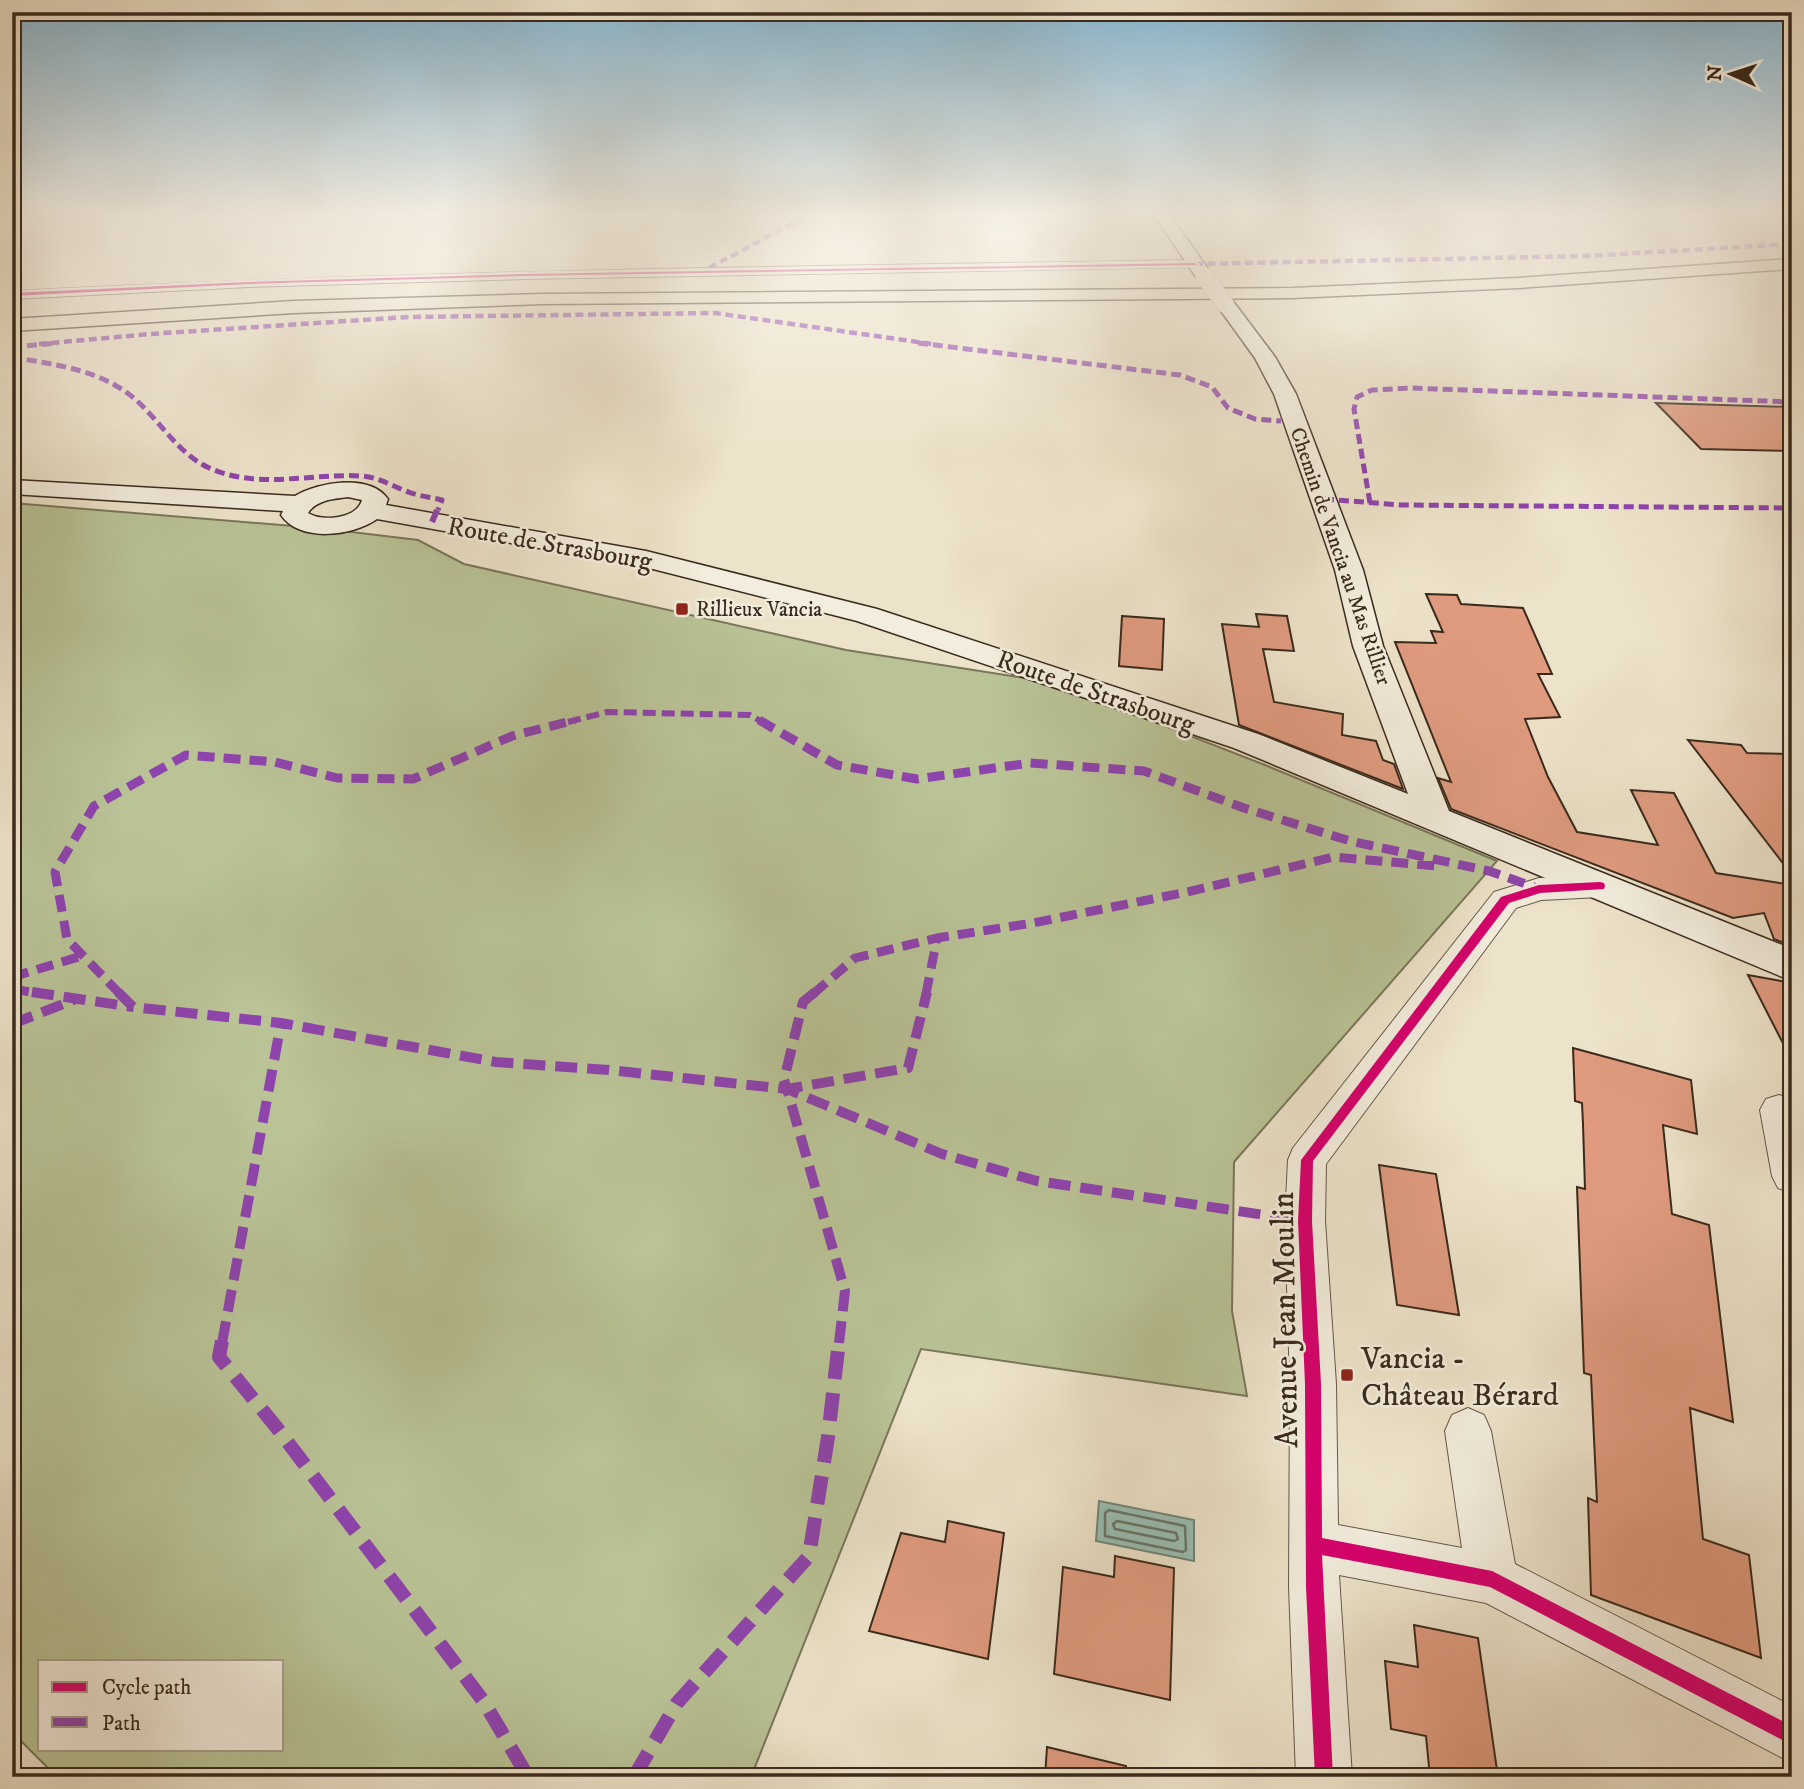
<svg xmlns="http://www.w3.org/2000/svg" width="1804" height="1789" viewBox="0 0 1804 1789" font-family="'IM FELL DW Pica',serif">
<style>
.green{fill:#b9c396;stroke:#7a765a;stroke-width:2;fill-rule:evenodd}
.water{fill:#99beb4;stroke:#738378;stroke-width:2}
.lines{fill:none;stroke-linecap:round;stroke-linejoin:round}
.shore{stroke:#6a7468;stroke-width:2.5}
.building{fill:#e09b7f;stroke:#3a2a1d;stroke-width:2}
.street-casing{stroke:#675848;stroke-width:2}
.secondary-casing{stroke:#3a2a1d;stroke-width:3}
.highway-casing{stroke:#3a2a1d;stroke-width:3}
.street{fill:#f3eddd;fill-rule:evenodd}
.secondary{fill:#f3eddd;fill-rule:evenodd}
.highway{fill:#ede3ca;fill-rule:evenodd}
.secondary-bridge-casing{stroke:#3a2a1d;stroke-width:18;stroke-linecap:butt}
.secondary-bridge{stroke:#f3eddd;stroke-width:18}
.quiet-far5{stroke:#8e44ad;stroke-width:4.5;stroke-dasharray:8 4.5;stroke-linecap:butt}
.quiet-far4{stroke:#8e44ad;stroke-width:5;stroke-dasharray:10 5;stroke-linecap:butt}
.quiet-far3{stroke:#8e44ad;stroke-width:6;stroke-dasharray:13 6;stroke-linecap:butt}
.quiet-far2{stroke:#8e44ad;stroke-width:9;stroke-dasharray:17 9;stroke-linecap:butt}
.quiet-far1{stroke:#8e44ad;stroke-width:10;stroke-dasharray:22 10;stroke-linecap:butt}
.quiet{stroke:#8e44ad;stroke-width:14;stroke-dasharray:28 14;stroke-linecap:butt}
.cycleway-casing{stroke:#f3eddd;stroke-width:5}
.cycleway{fill:#d6006c;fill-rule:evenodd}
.poi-dot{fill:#8f2418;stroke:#f3eddd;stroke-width:2.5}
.labels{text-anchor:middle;stroke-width:5;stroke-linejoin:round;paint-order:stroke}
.far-street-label{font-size:21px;fill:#3a2a1d;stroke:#f3eddd}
.far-poi-label{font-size:21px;fill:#3a2a1d;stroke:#f3eddd;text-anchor:start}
.street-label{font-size:26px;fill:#3a2a1d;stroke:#f3eddd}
.near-street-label{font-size:32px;fill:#3a2a1d;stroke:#f3eddd}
.near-poi-label{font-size:32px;fill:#3a2a1d;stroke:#f3eddd;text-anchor:start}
</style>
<rect width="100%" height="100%" fill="#ede3ca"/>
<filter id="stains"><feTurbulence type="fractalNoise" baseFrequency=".00286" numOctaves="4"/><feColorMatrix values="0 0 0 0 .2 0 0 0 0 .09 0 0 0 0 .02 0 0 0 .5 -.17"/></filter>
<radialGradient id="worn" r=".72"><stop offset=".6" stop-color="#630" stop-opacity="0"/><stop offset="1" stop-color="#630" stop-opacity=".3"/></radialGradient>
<path class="green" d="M12,503L318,528L418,540L464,564L846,650L1025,678L1093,698L1265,765L1497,861L1234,1162L1232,1311L1247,1396L921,1349L751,1777H57L12,1732ZM40,1661H282V1749H40Z"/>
<path class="water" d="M1099,1501L1194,1520V1561L1096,1541Z"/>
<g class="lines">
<path class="shore" d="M1109,1510L1185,1526L1186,1550L1183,1552L1105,1536V1513Z
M1117,1521L1176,1533L1178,1539L1174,1541L1115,1529L1113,1524Z"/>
</g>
<path class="building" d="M1656,403L1792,407V451L1701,449Z
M1426,594L1457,595L1461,604L1523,608L1552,674H1538L1560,717L1525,719L1548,777L1577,832L1658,845L1631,790L1674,793L1716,873L1792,885V946L1774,939L1764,913L1733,918L1451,809L1438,778L1451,782L1395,642L1436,643L1431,631L1443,632Z
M1256,614L1287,616L1294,651L1263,649L1274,702L1343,714L1342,735L1376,741L1383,760L1394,764L1403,789L1239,725L1222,624L1259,627Z
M1122,616L1164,619L1162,670L1119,666Z
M1688,740L1741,745L1747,753L1792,754V875Z
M1748,975L1792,983V1061Z
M1573,1048L1691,1080L1697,1134L1663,1125L1672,1214L1709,1225L1733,1422L1690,1408L1703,1539L1749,1555L1761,1658L1591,1595L1588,1498L1597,1502L1591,1375L1584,1373L1577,1187L1585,1189L1583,1124L1582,1103L1575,1101Z
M1379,1165L1436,1174L1459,1315L1397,1305Z
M948,1521L1004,1533L988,1659L869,1631L901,1533L945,1542Z
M1115,1556L1174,1568L1170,1700L1054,1674L1063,1567L1114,1577Z
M1414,1625L1478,1638L1498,1777H1430L1426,1736L1391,1729L1385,1661L1418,1667Z
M1047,1747L1126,1766L1125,1777H1045Z"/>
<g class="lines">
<g class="street-casing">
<path id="street" d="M1195,260L1200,261V267L524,279L249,287L12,299V291C406,271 801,266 1195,260Z
M1600,875L1611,878L1616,886L1611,894L1600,897L1541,900L1516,908L1326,1164L1325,1221L1336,1384L1338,1525L1462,1548L1445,1431L1452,1415L1468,1408L1484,1415L1491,1431L1515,1564L1792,1706V1763L1486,1603L1339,1575L1352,1777H1296L1289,1587L1290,1384L1285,1221L1288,1160L1293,1148L1494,892L1539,878Z
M1779,1095L1792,1099V1193L1778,1188L1772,1176L1760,1110L1766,1099Z"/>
</g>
<g class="secondary-casing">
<path id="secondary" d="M1154,215H1170L1213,276L1210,280H1198Z
M1225,298L1232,300L1275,357L1296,394L1363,570L1383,646L1449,811L1792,949V981L1234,748L857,621L645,567L377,519C353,536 300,543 281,515L283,511L12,494V480L295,496C318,482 370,473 388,499L386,505L646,551L877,609L1258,734L1408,794L1353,646L1335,570L1274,394L1255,358L1216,304ZM348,497L362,500C357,519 322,522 308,513C316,500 333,499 348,497Z"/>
</g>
<g class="highway-casing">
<path id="highway" d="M1792,259V269L1518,288L1292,298L543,304L294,313L12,331V319L294,301L543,294L1292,288L1518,278Z"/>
</g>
<use href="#street" class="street"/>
<use href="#secondary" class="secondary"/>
<use href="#highway" class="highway"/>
<g class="secondary-bridge-casing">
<path id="secondary-bridge" d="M1204,276L1225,304"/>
</g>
<use href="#secondary-bridge" class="secondary-bridge"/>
<path class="quiet-far5" d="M1195,264L1586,256L1792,244
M709,268L808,215
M39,344L150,334L408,317L715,313L932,344"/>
<path class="quiet-far4" d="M918,343L1180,375L1212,387L1228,408L1255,419L1281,421
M12,347L58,343
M12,357C55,365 101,369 136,400C162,423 180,457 214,470C261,489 312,473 361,476C378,477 390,485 406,491C417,496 430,497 442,500L438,510
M1324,499L1401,505L1792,508
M1370,503L1354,409L1357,397L1372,390L1410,388L1792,402"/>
<path class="quiet-far3" d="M432,522L438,508
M568,722L607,712L750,715L762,722"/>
<path class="quiet-far2" d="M759,720L837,765L917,779L1030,763L1144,771L1244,808L1350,841L1489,871L1537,888
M12,977L85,955
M12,989L44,994
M120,994L67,939L55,872L94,806L186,755L275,762L337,778L413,779L512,736L575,720
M813,994L855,958L937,938
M926,994L937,938L1033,923L1187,892L1333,857L1437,866"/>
<path class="quiet-far1" d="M32,992L133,1007
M118,992L133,1007L281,1023L496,1062L609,1070L787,1089
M815,992L803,1002L784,1080L787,1089L942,1154L1037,1181L1305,1221
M12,1024L76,999
M222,1343L281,1023
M839,1343L845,1291L787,1089L908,1068L927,992"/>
<path class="quiet" d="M222,1341L219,1357L277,1428L484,1702L528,1777
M634,1777L677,1703L809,1556L828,1437L839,1341"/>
<g class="cycleway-casing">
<path id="cycleway" d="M1195,263L1197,265L524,276L249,284L12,296V293L249,282L524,274Z
M1600,882L1604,883L1605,886L1604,889L1540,893L1509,903L1313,1161L1312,1221L1321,1384L1322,1538L1492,1571L1792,1726V1745L1490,1587L1322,1555L1333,1777H1315L1306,1587L1305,1384L1298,1221L1301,1160L1501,897L1539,885Z"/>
</g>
<use href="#cycleway" class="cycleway"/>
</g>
<linearGradient id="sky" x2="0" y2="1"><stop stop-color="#88b8d3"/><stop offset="0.46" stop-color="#f7f2e7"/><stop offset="1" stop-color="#f7f2e7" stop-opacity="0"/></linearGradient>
<rect width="1804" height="465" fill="url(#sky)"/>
<g class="poi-dot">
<rect x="675" y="602" width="14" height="14" rx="3.5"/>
<rect x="1340" y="1368" width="14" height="14" rx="3.5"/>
</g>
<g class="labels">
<g class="far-street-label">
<text transform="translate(1341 556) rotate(71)" y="7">Chemin de Vancia au Mas Rillier</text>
</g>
<g class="far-poi-label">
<text x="696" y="616">Rillieux Vancia</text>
</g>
<g class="street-label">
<text transform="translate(550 543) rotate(10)" y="9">Route de Strasbourg</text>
<text transform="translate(1096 691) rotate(19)" y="9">Route de Strasbourg</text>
</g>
<g class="near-street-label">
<text transform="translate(1284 1320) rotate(-91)" y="11">Avenue Jean Moulin</text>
</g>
<g class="near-poi-label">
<text x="1361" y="1368">Vancia -<tspan x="1361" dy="37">Château Bérard</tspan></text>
</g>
</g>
<rect width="1804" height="1789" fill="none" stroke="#ede3ca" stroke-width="42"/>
<rect x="14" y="14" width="1776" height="1761" fill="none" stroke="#3a2a1d" stroke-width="3.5"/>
<rect x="21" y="21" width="1762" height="1747" fill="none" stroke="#3a2a1d" stroke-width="2"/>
<rect x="38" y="1660" width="245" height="91" fill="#f3eddd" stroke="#a99f90" stroke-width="2"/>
<rect x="52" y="1682" width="35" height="10" fill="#d6006c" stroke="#a99f90" stroke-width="2"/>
<text x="102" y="1694" font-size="21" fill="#3a2a1d">Cycle path</text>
<rect x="52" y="1717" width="35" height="10" fill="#8e44ad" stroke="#a99f90" stroke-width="2"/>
<text x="102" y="1730" font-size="21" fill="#3a2a1d">Path</text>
<g transform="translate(1731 74) rotate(273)" stroke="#f3eddd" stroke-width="5" paint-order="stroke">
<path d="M0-5L12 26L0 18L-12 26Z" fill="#3a2a1d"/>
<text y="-10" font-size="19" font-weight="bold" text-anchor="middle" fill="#3a2a1d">N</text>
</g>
<rect width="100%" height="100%" filter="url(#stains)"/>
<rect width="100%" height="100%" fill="url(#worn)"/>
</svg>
